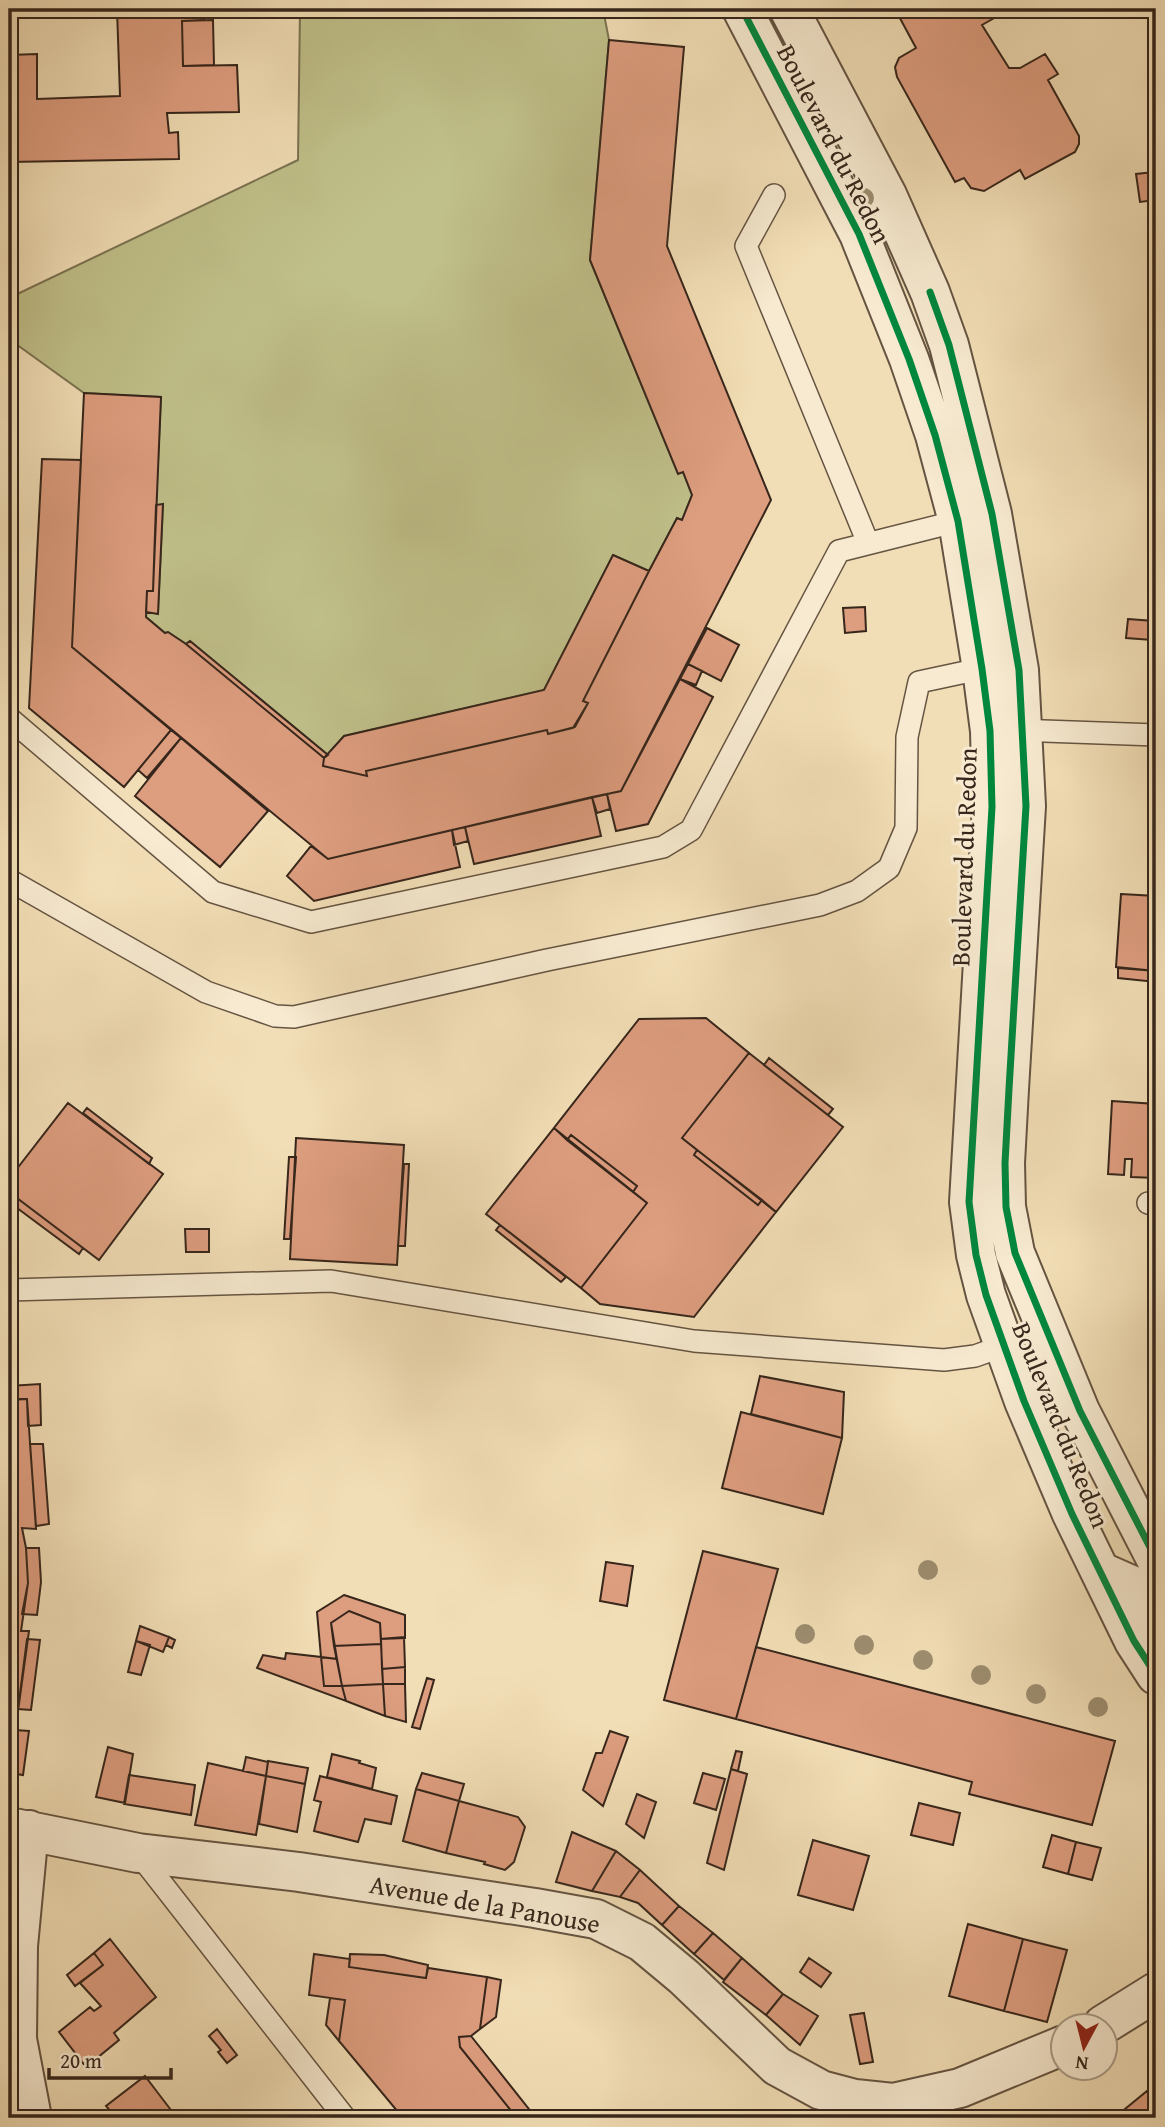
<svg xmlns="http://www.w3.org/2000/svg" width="1165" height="2127" viewBox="0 0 1165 2127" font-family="'Gentium Book Plus',serif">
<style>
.green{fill:#c0c08a;stroke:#7b7352;stroke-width:2}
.building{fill:#dd9d7f;stroke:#36261b;stroke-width:2}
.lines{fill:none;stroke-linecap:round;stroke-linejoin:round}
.service-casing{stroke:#655442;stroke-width:24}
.minor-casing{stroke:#655442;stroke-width:42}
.tertiary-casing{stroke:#655442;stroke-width:42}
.service{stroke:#f7ead0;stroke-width:21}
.minor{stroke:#f7ead0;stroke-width:38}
.tertiary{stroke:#f7ead0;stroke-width:38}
.cycleway-casing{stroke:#f7ead0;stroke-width:11}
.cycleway{stroke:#00873e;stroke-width:7}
.tree{fill:#9d8e70}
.labels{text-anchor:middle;stroke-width:6;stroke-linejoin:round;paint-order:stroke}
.street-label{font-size:26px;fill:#36261b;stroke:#f7ead0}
</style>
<rect width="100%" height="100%" fill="#f2deb6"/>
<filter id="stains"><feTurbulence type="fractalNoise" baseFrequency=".00286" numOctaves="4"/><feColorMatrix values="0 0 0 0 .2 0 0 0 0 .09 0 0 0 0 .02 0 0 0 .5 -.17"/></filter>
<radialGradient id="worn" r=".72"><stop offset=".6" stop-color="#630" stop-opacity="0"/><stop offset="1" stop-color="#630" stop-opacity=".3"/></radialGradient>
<path class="green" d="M300,9H603L609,40L590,260L678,473L683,472L692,495L682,520L677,518L649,571L613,555L544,690L344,736L328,755L190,641L186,644L168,632L165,633L146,617V612L158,613L163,505H156L161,397L84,393L9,339V298L298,160Z"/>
<path class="building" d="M117,9H204V20L182,21L183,66L237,65L239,112L167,113L169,133L178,132L179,159L9,162V55L37,54V99L120,96Z
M895,9H1010L982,25L1009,68H1020L1045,54L1058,74L1048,80L1079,136V144L1075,152L1025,179L1020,170L984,191L971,188L964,178L955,182L897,77L895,67L899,58L916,48Z
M213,20L214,65L183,66L182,21Z
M609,40L684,47L667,246L771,500L621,791L328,859L72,647L84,393L161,397L153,591H147L146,617L165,633L168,632L186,644L324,758L323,766L367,776L366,771L547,730L548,734L573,728L588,703L583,701L649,571L677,518L682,520L692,495L683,472L678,474L590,260Z
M1154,172L1156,200L1140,202L1136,174Z
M42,459L81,460L72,647L171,730L124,787L29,708Z
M163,504L158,614L146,612L147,591H153L156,505Z
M613,555L649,571L583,701L588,703L575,727L548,734L547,730L366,771L367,776L323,766L324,758L344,736L544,690Z
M865,607L866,631L845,633L843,608Z
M1128,619L1154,621L1152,640L1126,638Z
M707,628L739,645L721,681L688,664Z
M190,641L328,755L324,758L186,644Z
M688,664L702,671L696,685L680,679Z
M680,679L713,697L648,824L616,831L607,794L621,791Z
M171,730L181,738L147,778L138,770Z
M181,738L268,811L220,867L135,796Z
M607,794L610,809L597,813L592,797Z
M592,797L601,836L474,864L465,827Z
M465,827L468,841L454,845L452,830Z
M452,830L460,867L314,901L287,876L311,846L328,859Z
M1121,894L1156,896V971L1116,967Z
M1118,968L1156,971V982L1118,978Z
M706,1018L749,1053L682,1138L697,1150L694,1155L758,1205L762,1200L776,1212L694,1317L600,1304L581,1288L647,1203L633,1192L637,1186L571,1135L567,1140L554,1128L639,1019Z
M749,1053L843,1127L776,1212L682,1138Z
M769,1058L833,1109L828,1115L764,1065Z
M1112,1101L1156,1104V1178L1131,1177L1132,1159H1125L1124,1175L1108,1174Z
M68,1103L163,1174L99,1260L9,1192V1179Z
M87,1108L152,1158L149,1164L83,1113Z
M554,1128L647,1203L581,1288L486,1214Z
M571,1135L637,1186L633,1192L567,1140Z
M296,1138L404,1145L397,1265L290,1259Z
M697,1150L762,1200L758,1205L694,1155Z
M289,1157H296L290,1239H284Z
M404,1164H409L405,1246H398Z
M17,1198L83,1248L79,1254L13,1205Z
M500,1225L566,1277L561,1282L496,1230Z
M185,1229H209V1252H186Z
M760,1376L844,1392L842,1438L751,1414Z
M40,1384L41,1425L28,1426L27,1399H9V1386Z
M27,1399L36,1529L22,1528L26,1548L28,1583L21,1631H29L11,1762H9V1400Z
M741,1412L842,1438L823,1514L722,1488Z
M30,1444H43L49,1524L36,1526Z
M26,1548H39L41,1582L37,1615L22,1614L28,1583Z
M703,1551L778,1569L736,1719L664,1700Z
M606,1562L633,1566L627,1606L600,1601Z
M344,1595L405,1615V1638L381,1639L380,1623L349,1611L331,1623L337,1659L321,1657L317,1612Z
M349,1611L380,1623L381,1644L334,1646L331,1623Z
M140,1626L169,1637L163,1652L136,1641Z
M169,1637L175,1640L172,1648L166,1645Z
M404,1637L405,1667L382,1669L381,1639Z
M27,1639L40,1640L31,1710L18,1709Z
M136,1641L150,1645L141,1675L128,1672Z
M381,1644L383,1684L342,1686L334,1646Z
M756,1647L1115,1741L1092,1825L969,1794L972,1782L736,1719Z
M286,1653L321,1657L324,1686H342L346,1701L257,1668L263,1655L285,1659Z
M321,1657L337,1659L342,1686H324Z
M405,1667V1684H383L382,1669Z
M427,1678L434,1680L420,1729L412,1727Z
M383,1684H405L406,1722L385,1716Z
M383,1684L385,1716L346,1701L342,1686Z
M15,1730L29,1731L23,1775L9,1773Z
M610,1731L628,1737L603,1806L583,1790L596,1753H602Z
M108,1747L133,1754L125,1803L96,1797Z
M736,1751L742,1752L738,1771L731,1769Z
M332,1754L360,1761L359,1763L376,1768L372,1789L327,1777Z
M246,1757L268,1762L266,1776L243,1771Z
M268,1761L308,1768L305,1784L266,1776Z
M208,1763L266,1776L256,1835L195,1825Z
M731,1769L747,1774L724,1870L707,1863Z
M422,1773L464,1784L459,1801L416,1789Z
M703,1773L725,1779L716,1810L694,1803Z
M129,1775L195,1785L191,1815L124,1804Z
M266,1776L305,1784L297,1832L259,1824Z
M320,1776L397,1796L391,1824L365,1819L358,1842L314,1831L321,1802L314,1800Z
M416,1789L459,1801L446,1853L403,1841Z
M637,1794L656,1802L644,1838L626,1824Z
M459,1801L518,1817L525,1827L514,1862L505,1870L484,1864L485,1862L446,1853Z
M919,1803L960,1813L953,1845L911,1835Z
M572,1832L616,1851L592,1891L556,1882Z
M1052,1835L1076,1842L1068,1874L1043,1867Z
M813,1840L869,1856L853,1910L798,1895Z
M1076,1842L1101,1848L1092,1880L1068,1874Z
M616,1851L640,1870L620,1897L592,1891Z
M640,1870L679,1906L662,1925L638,1903L620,1897Z
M679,1906L713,1933L694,1954L662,1925Z
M968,1924L1023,1939L1004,2011L949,1996Z
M713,1933L742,1958L724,1980L694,1954Z
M110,1939L156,1997L114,2033L119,2040L86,2067L59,2032L90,2007L94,2011L101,2006L80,1983L103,1965L94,1953Z
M1023,1939L1067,1950L1047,2022L1004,2011Z
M94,1953L103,1965L75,1986L67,1975Z
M314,1954L350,1959L349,1967L426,1978L428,1968L487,1977L480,2029L471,2036L459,2037L460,2047L517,2118H403L339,2041L345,2000L309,1995Z
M350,1954L384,1955L428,1965L426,1978L349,1967Z
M742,1958L783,1994L766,2015L723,1982Z
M809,1958L831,1973L821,1987L800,1972Z
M487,1977L501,1980L496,2017L480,2029Z
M783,1994L818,2016L800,2045L766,2015Z
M330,1998L345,2000L339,2041L326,2025Z
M864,2013L873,2062L860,2064L850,2015Z
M217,2029L237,2055L227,2063L218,2052L221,2050L209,2036Z
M471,2036L536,2118H517L460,2047L459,2037Z
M145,2076L177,2118H116L106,2106Z
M1147,2091L1156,2103V2118H1114Z"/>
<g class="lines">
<g class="service-casing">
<path id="service" d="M774,195L746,246L868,543
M9,718L213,892L311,922L663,847L691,830L839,551L966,519
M1013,730L1156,735
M9,880L206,992L275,1016L294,1017L547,960L820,905L857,891L889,868L906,828L907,737L919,682L989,667
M1148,1203L1156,1204
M9,1290L331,1281L694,1341L944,1360L975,1356L1003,1346
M138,1853L345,2118"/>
</g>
<g class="minor-casing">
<path id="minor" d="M9,1827L138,1853L299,1872L535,1908L596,1919L642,1942L684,1977L777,2066L821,2090L855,2099L893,2103L960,2088L1064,2045
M29,1830L18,1946L17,2039L32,2118
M1103,2025L1156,1992"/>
</g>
<g class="tertiary-casing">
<path id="tertiary" d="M742,9L859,234L909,359L935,435L958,521L982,669L990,731L992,807L969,1202L976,1255L986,1295L1024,1401L1072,1514L1134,1641L1156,1675
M789,9L887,195L930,292L949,345L992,514L1019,670L1026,806L1009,1089L1005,1163L1006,1207L1015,1253L1080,1411L1156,1559
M1106,1574L1131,1585L1156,1616"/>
</g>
<use href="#service" class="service"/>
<use href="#minor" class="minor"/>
<use href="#tertiary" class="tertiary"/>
<g class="cycleway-casing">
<path id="cycleway" d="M742,9L859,234L909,359L935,435L958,521L982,669L990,731L992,807L969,1202L976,1255L986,1295L1024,1401L1072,1514L1134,1641L1156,1675
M930,292L949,345L992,514L1019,670L1026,806L1009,1089L1005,1163L1006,1207L1015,1253L1080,1411L1156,1559"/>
</g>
<use href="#cycleway" class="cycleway"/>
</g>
<g class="tree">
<circle cx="864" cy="198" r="10"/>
<circle cx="928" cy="1570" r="10"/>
<circle cx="805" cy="1634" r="10"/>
<circle cx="864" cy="1645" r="10"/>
<circle cx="923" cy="1660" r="10"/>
<circle cx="981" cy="1675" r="10"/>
<circle cx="1036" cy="1694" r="10"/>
<circle cx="1098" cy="1707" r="10"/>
</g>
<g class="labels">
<g class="street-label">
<text transform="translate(834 144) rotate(63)" y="9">Boulevard du Redon</text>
<text transform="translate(964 857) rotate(-88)" y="9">Boulevard du Redon</text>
<text transform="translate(1061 1425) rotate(68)" y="9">Boulevard du Redon</text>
<text transform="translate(485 1904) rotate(10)" y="9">Avenue de la Panouse</text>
</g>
</g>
<rect width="1165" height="2127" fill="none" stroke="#f2deb6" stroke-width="35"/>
<rect x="10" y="10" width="1144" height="2106" fill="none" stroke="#36261b" stroke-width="3.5"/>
<rect x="18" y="18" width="1130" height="2092" fill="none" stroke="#36261b" stroke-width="2"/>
<g transform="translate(1084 2047) rotate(187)"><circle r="33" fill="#f7ead0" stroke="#aa9c88" stroke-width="2"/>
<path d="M0-5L12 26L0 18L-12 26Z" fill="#8f2418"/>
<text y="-10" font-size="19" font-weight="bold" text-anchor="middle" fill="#36261b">N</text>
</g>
<path d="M49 2068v10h122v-10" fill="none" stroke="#36261b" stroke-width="3.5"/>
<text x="60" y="2068" font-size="21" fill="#36261b" stroke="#f7ead0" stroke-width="5" paint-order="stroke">20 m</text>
<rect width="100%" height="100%" filter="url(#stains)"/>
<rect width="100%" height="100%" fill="url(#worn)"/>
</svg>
